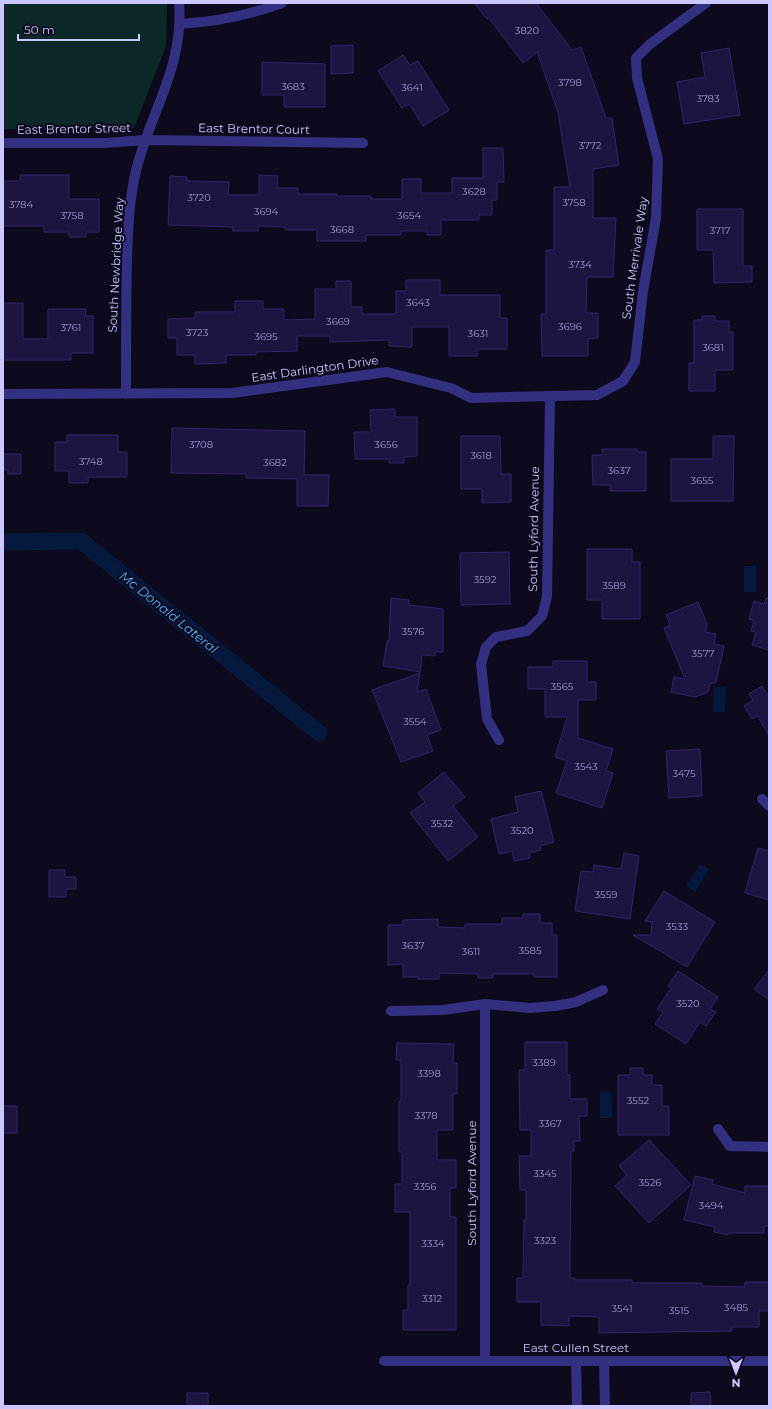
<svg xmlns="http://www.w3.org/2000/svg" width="772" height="1409" viewBox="0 0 772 1409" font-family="Montserrat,sans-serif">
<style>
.green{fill:#0c2927}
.water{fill:#04193d}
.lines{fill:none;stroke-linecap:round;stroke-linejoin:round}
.canal{stroke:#04193d;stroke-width:17}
.building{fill:#1d1441;stroke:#32246f}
.minor{stroke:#333082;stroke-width:10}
.labels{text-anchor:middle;stroke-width:4;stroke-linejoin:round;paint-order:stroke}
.number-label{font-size:10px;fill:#a19ad0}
.street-label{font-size:12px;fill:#cdc7ff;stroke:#0d0a1e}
.water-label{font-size:13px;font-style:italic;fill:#55b2ff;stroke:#0d0a1e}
</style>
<rect width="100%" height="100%" fill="#0d0a1e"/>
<path class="green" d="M3,3H167L166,46L134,128L3,129Z"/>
<path class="water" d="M744,566H756V592H744Z
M714,687H726L725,712H713Z
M700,864L709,869L695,892L686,886Z
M600,1092H611L612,1118H600Z"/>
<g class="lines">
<path class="canal" d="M3,542L81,541L319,733"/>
</g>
<path class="building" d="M474,3H536L572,50L581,47L606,118H612L619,165L593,169V218H616L613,277H587L586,313H598V338L588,339V356H542L541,314H546V250H554V187H570L558,112L537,52L523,63L489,18L487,19Z
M353,45V73L331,74V46Z
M729,48L740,115L684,124L677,82L705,77L701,53Z
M403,55L410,65L418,61L449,110L423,126L409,104L402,108L378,71Z
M262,62L325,64V107H284V95H262Z
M483,148H503L504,182H497V200H492V215H479V220H441V235H427V231H401V235H366V241H317V230H285V227L258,226V231H233V227L168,225L170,176L187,177V181L229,182L228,195H259V175L278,176L277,188H298V194H337V196H371V199H402V179H421V193H452V178H483Z
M20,175H69V199H99V232H86V237H69V232H44V226H3V181H20Z
M697,209H743V266H752V282L714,283L713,250H697Z
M406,280H440V295H500V318H507V349H477V356H449V327H412V347L389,346V340L330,342V336H297V351L256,352V355H226V363L195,364V355H177V338H168V319L195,318V312H235V301H263V309H284V320L315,319V289H336V281H351V307H362V314H396V291H406Z
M3,303H23V339H48V309H86L85,316H93V353H71V360H3Z
M702,316H715V321H729V332H733V370H715V391H689V363H694V320H702Z
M395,409V417H417V456L404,457V463H389V459H355L354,432H371L370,410Z
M172,428L305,431L304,475H329L328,506H297V479L246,478V474L171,473Z
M67,435H118V452H127V477H88V483H69V471H55V442H67Z
M461,436H500L501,474H511V502L482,503V489H461Z
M713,436H734L733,501H671V459H713Z
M602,449H637V452H646V491H610V485H593L592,455H602Z
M3,454H21V474H8V470H3Z
M587,549H632V562H640V619H602V600H587Z
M509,552L510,604L461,605L460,553Z
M391,598L409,600V605L443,609V652H435V656L422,655L420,672L383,666L387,641H389Z
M766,598L769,599V650L752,645L756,632L751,631L754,621L749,619L754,601L764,604Z
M698,602L707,624L705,632L716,634L714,644L724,646L716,682L710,684L708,692L695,697L671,692L674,677L685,679L664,628L670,626L666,615Z
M553,661H587V682H596V700H578V738L613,749L606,771L613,773L602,808L556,793L567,761L555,757L567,717H545V689H528V667H553Z
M420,673L417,692L426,689L441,730L427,735L433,751L401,762L372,690Z
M762,686L769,697V735L757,716L752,719L744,706L753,700L749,694Z
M700,749L702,796L669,798L666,751Z
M444,772L465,797L453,806L478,837L448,861L410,813L425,802L418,793Z
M541,791L554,842L540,846L541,850L529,853L530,858L514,861L512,851L499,854L491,819L518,812L515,797Z
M758,848L769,851V900L745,893Z
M624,853L639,856L630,919L575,911L581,871L593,872L594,865L621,869Z
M49,870H65V877H76V889H66V897H49Z
M664,891L715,922L687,967L633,935H651L652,922L645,921Z
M523,914H540V923H552V935H557V977H534V974H493V978H478V974L439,973V979H418V977H403V964L388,965V925H403V920L438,919V927L465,928V924H502V918H523Z
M769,970V1000L754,989Z
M678,971L718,997L710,1009L716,1012L706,1026L700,1022L686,1044L655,1024L663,1012L657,1009L671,988L668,986Z
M525,1042H567V1075H570V1099H587V1116H579L580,1141H574V1151H571L570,1278H575V1280H632V1283H702V1286L745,1287V1282H769V1311H759V1327H732V1331L599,1333V1317L569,1316V1326L541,1325V1302H517V1278H523L524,1220H526V1190H520L519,1156H531V1130H520L519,1070H525Z
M397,1043L454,1044L453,1063H457V1094H453V1130H437V1160H456V1188H450V1217H456V1330H403V1310H408V1285H410V1212H395V1184H402V1152H399V1101H401V1060H396Z
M630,1068H643V1075H652V1085H662V1106H669V1135H618V1075H630Z
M3,1106H17V1133H3Z
M649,1140L691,1185L649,1223L615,1186L627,1175L619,1166Z
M695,1176L713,1180L712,1184L745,1193V1186H769V1226H764V1233H728V1235L714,1232L715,1227L684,1220Z
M710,1392L711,1406H691V1393Z
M187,1393H208V1406H187Z"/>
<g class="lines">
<path class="minor" d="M180,24C215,22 249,15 282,3
M3,143H105L145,140L363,143
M3,394L232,393L387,372L451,388L471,398L597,395L623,381L635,362L643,291L656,218L658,159L637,78L636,58L650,44L706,3
M126,394C126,349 126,304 127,258C128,229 129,200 136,171C150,112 184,68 179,3
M499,740L487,719L481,664L486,647L496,637L527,631L542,616L547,597L550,397
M762,799L769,806
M485,1004V1361
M391,1011L443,1010L485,1004L530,1008L555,1006L576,1002L603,990
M718,1129L730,1146L769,1147
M384,1361H769
M576,1361L577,1406
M604,1361L605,1406"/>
</g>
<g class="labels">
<g class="number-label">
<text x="527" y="34">3820</text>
<text x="570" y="86">3798</text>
<text x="293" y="90">3683</text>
<text x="412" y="91">3641</text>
<text x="708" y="102">3783</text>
<text x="590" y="149">3772</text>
<text x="474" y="195">3628</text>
<text x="199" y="201">3720</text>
<text x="574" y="206">3758</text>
<text x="21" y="208">3784</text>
<text x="266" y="215">3694</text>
<text x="72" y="219">3758</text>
<text x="409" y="219">3654</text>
<text x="342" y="233">3668</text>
<text x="720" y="234">3717</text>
<text x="580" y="268">3734</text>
<text x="418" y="306">3643</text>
<text x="338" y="325">3669</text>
<text x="570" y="330">3696</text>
<text x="71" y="331">3761</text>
<text x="197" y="336">3723</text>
<text x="478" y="337">3631</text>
<text x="266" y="340">3695</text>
<text x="713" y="351">3681</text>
<text x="201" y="448">3708</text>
<text x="386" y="448">3656</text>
<text x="481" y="459">3618</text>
<text x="91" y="465">3748</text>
<text x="275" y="466">3682</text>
<text x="619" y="474">3637</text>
<text x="702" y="484">3655</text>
<text x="485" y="583">3592</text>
<text x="614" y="589">3589</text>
<text x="413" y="635">3576</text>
<text x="703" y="657">3577</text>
<text x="562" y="690">3565</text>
<text x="415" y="725">3554</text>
<text x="586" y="770">3543</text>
<text x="684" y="777">3475</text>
<text x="442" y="827">3532</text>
<text x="522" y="834">3520</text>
<text x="606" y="898">3559</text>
<text x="677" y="930">3533</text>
<text x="413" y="949">3637</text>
<text x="530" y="954">3585</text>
<text x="471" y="955">3611</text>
<text x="688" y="1007">3520</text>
<text x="544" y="1066">3389</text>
<text x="429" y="1077">3398</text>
<text x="638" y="1104">3552</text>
<text x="426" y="1119">3378</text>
<text x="550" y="1127">3367</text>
<text x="545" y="1177">3345</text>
<text x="650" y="1186">3526</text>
<text x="425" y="1190">3356</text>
<text x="711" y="1209">3494</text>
<text x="545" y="1244">3323</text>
<text x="433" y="1247">3334</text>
<text x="432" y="1302">3312</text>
<text x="736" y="1311">3485</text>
<text x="622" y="1312">3541</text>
<text x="679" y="1314">3515</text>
</g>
<g class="street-label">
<text transform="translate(74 129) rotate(-1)" y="4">East Brentor Street</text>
<text transform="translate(254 129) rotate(1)" y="4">East Brentor Court</text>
<text transform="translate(635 258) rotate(-82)" y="4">South Merrivale Way</text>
<text transform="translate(116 265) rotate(-87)" y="4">South Newbridge Way</text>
<text transform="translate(315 369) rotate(-8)" y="4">East Darlington Drive</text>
<text transform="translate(534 529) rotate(-89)" y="4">South Lyford Avenue</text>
<text transform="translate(472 1183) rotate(-90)" y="4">South Lyford Avenue</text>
<text x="576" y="1352">East Cullen Street</text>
</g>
<g class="water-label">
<text transform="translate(169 612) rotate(39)" y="5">Mc Donald Lateral</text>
</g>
</g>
<rect width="772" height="1409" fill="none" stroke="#cdc7ff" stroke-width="8"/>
<g transform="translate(736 1373) rotate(180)" stroke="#0d0a1e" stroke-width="3" paint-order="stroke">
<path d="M0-3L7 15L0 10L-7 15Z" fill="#cdc7ff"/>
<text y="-6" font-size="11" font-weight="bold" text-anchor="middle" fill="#cdc7ff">N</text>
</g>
<path d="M18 34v6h121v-6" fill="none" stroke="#cdc7ff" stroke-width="2"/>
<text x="24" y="34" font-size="12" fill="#cdc7ff" stroke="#0d0a1e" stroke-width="3" paint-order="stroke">50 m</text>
</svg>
